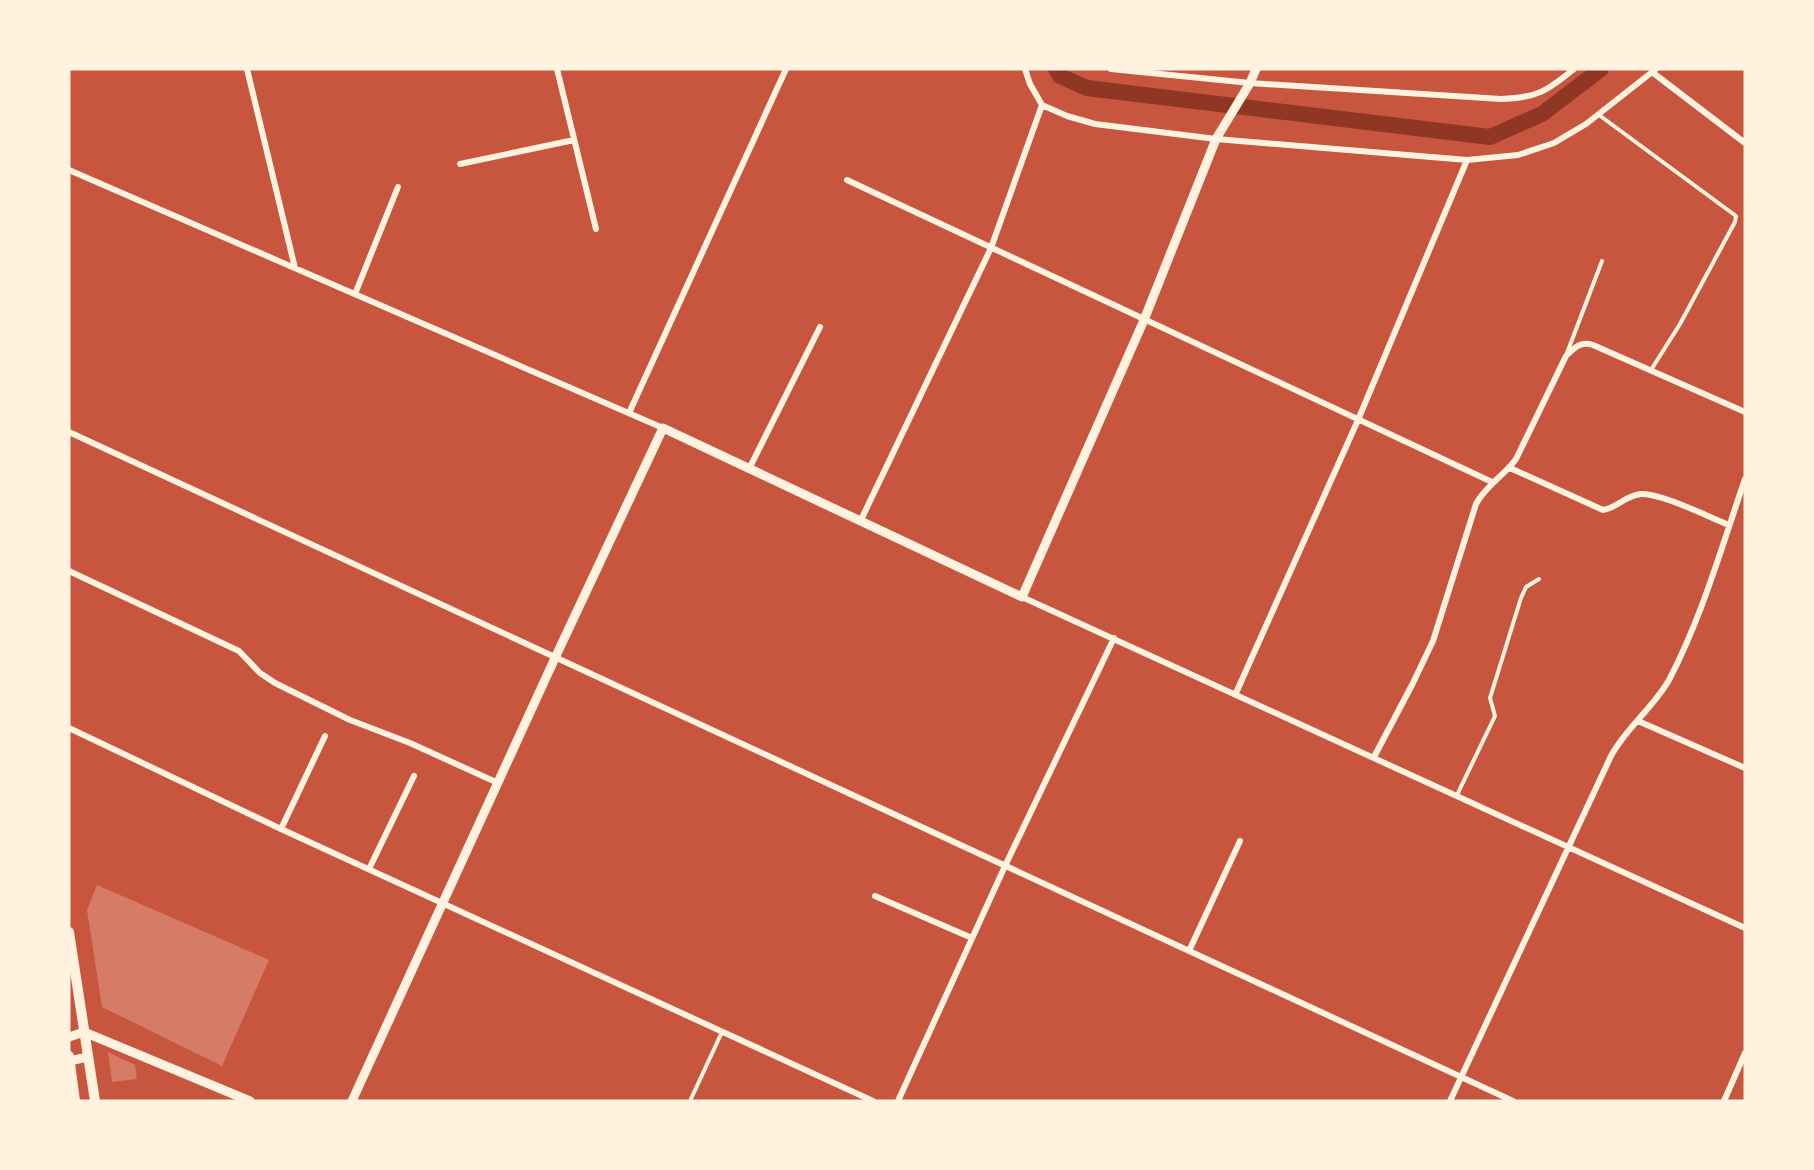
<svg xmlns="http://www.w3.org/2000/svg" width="1814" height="1170" viewBox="0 0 1814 1170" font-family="Arial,sans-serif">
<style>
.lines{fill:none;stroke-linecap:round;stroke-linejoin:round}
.canal{stroke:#8f3625;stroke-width:16}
.building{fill:#d67c66}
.service{stroke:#fff3e0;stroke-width:4}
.minor{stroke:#fff3e0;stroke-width:6}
.secondary{stroke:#fff3e0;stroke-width:9}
.primary{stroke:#fff3e0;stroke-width:10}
</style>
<rect width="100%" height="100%" fill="#c8553d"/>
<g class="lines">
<path class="canal" d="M1056,69L1060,76L1087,88L1490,137L1542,114L1601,69"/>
</g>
<path class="building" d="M97,885L269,960L222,1066L102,1007L87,910Z
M108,1052L135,1065L137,1079L112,1082Z"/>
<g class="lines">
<path class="service" d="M1599,115L1736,216L1735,222L1680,324L1651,370
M1567,353L1602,261
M1457,795L1495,716L1490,698L1521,598L1526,587L1539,579
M690,1101L722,1032"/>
<path class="minor" d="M247,69L295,268
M557,69L596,229
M1025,69L1030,84L1042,105L1067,116L1095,124L1216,139L1467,160L1518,155L1554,143L1586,124L1656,69
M1111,69L1250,83L1501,99C1537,98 1547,91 1574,69
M1652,72L1745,143
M460,164L574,140
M69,170L663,428
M847,180L1492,482
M355,294L398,187
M629,413L786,69
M69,432L1513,1101
M1510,468L1603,510C1617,508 1626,495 1641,494C1661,493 1709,517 1729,525
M749,469L820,327
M860,522L991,248L1042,105
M69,571L239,651L260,673L275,683L350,720L410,743L498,783
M1022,597L1745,928
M1236,693L1358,420L1467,160
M1638,721L1745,768
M69,728L281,829L873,1101
M1374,757L1412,685L1433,641L1476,504C1486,485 1504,476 1516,459L1566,356C1575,347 1581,341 1593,345L1745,412
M281,829L325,736
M369,869L414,776
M875,896L972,938
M1189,951L1240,841
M898,1101L1005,866L1114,638
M1450,1101L1611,756C1626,728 1653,708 1669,680C1702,617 1722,546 1745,479
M1724,1101L1745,1053"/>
<path class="secondary" d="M69,1037L84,1032L250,1101
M69,1061L88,1057
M352,1101L555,658L663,428L1022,597L1144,320L1216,139L1250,83L1256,69"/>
<path class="primary" d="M69,932L95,1101
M69,1056L75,1101"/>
</g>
<rect width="1814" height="1170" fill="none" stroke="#fff3e0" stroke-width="141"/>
</svg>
